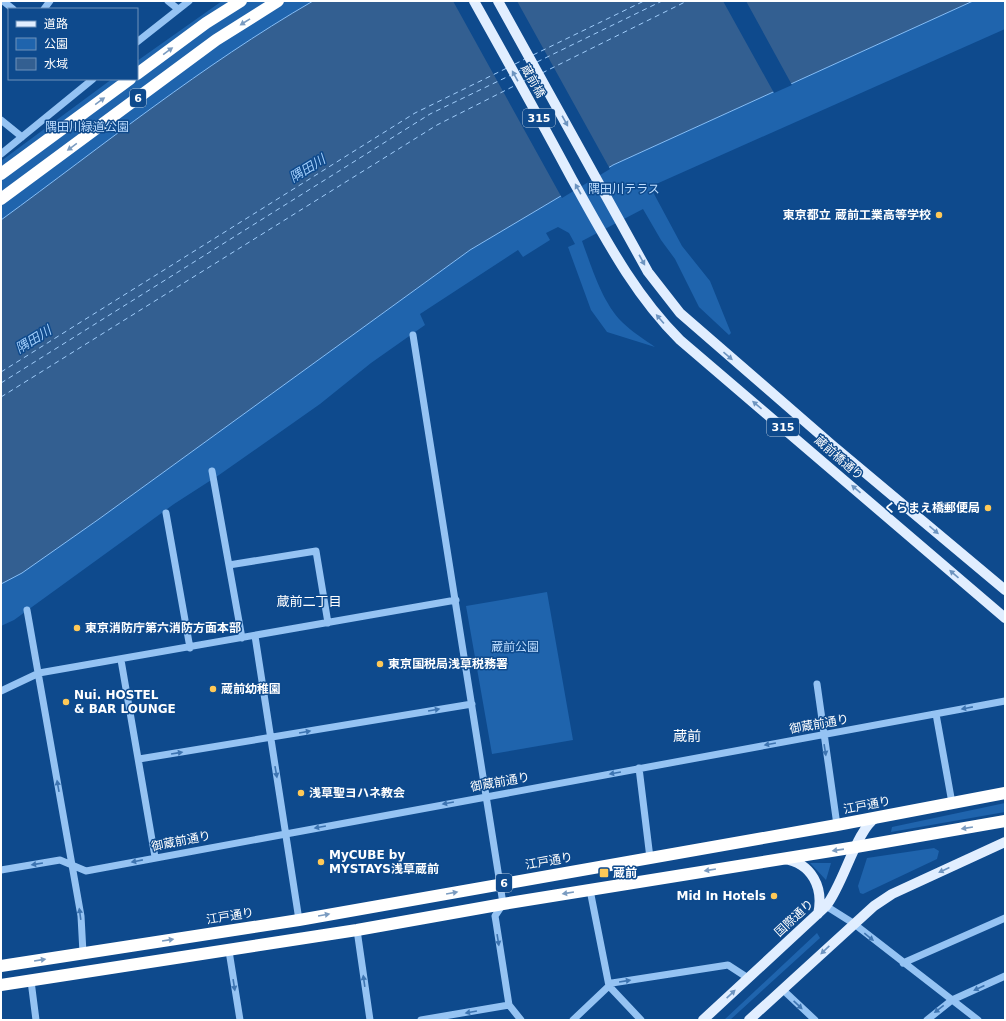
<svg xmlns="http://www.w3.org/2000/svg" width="1006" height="1021" viewBox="0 0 1006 1021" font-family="'DejaVu Sans','Noto Sans JP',sans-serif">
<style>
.green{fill:#1f64ad}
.water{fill:#335f91;stroke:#86bef7}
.pier{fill:#0e4a8d}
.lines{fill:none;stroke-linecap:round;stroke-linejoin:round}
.ferry{stroke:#a0cdfb;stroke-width:1;stroke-dasharray:5 4;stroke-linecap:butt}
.minor{stroke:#95c3f3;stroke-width:7}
.major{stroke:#e1eeff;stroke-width:10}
.highway{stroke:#fff;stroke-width:12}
.oneway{fill:#7a9bc0}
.oneway2{fill:#6d94c0}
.oneway3{fill:#3d74b1}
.poi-dot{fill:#ffc957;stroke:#0e4a8d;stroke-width:1.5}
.labels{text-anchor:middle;stroke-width:3;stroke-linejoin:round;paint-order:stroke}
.shield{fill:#0e4a8d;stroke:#b7c9dd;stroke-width:1}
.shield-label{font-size:11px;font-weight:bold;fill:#fff}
.street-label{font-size:12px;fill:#fff;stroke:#0e4a8d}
.park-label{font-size:12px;fill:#bcdcfe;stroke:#0e4a8d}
.poi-label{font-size:12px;font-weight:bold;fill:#fff;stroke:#0e4a8d;text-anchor:start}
.water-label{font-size:13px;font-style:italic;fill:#a0cdfb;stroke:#0e4a8d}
.neighbourhood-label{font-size:13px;fill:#fff;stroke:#0e4a8d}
.quarter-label{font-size:14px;fill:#fff;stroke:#0e4a8d}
</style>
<rect width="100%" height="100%" fill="#0e4a8d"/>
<path class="green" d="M222,1H313C201,66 105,144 1,220V161L112,79H137V61Z
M973,1H1005V29L654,185L653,192L682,246L710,281L731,333L729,335L699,307L675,259L661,240L643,209L582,241C592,268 602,302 622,322C632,332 644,339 655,347L607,332L591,310L568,247L575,244L569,233L558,227L546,233L550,240L523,257L518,250L420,314L425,325L371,363L320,404L219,475L174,504L14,620L1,626V584L22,572L99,519L470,250L613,165Z
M547,592L573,740L492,754L466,606Z
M1005,803V812L891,832L892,827Z
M934,848L939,851L937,859L863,894L860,893L858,886L867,858Z
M810,863H831L826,880Z
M817,933L820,938L730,1020H724Z"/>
<path class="water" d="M313,1H973L613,165L470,250L99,519L22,573L1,584V220C105,144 201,66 313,1Z"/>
<path class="pier" d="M453,1H517L610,169L562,198Z
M723,1H746L792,85L774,93Z"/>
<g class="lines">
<path class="ferry" d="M533,55L644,1
M537,62L662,1
M515,64L525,59
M519,71L529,66
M542,73L687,1
M524,81L534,77
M1,372L415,113L507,68
M1,383L430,114L511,75
M1,397L437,125L516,85"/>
<path class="minor" d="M3,1L13,9
M168,1L178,9
M44,9L50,1
M137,42L189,1
M1,120L22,137
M1,154L93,79
M413,335L500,884L503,904L495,916L496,922L509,1005L521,1020
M212,471L242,638
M166,513L190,648
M229,565L316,551L328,623
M27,610L81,916L83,953
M255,636L299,920
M121,660L155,857
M817,684L837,825
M1,691L39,673L456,600
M936,714L952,803
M139,759L472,704
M639,768L650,858
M1,870L60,860L86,871L1005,701
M590,890L609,986L641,1020
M826,906L853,923L978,1020
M357,930L370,1020
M229,951L240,1020
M903,963L1005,918
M31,981L36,1020
M782,989L815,1020
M421,1020L509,1005
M573,1020L612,983L728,965L748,978
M927,1020L952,1000L1005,976"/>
<path class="major" d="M474,1C507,60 540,119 572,179C604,236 633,293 680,340L1005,618
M498,1L648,272L680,313L832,445L1005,590
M784,859C812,863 824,888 818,914
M703,1020L826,906C844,884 856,829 877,817
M749,1020L874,906L892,894L1005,842"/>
<path class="highway" d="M137,74L206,23L241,1
M1,174L130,79
M1,199L216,40L278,1
M1,966L299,920L837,825L1005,793
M1,985L357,930L503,904L856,847L1005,821"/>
</g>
<defs><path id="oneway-solid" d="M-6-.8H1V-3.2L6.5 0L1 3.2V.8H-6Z"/></defs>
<g class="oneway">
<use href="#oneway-solid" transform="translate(245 22) rotate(148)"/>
<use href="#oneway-solid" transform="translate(168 51) rotate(-36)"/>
<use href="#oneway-solid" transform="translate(100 101) rotate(-36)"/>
<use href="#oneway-solid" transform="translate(72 147) rotate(144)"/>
<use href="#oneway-solid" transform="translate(967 828) rotate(171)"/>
<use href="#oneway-solid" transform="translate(838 850) rotate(172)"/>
<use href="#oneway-solid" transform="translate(710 870) rotate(171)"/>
<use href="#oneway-solid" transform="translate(452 893) rotate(-10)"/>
<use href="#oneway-solid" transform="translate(568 893) rotate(171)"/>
<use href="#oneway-solid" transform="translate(324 915) rotate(-10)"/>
<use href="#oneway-solid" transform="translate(168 940) rotate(-9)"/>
<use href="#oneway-solid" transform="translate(40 960) rotate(-9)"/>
</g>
<g class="oneway2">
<use href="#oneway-solid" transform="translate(515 76) rotate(-119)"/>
<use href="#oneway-solid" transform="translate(565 121) rotate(61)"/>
<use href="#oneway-solid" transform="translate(578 189) rotate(-119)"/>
<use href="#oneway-solid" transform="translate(642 260) rotate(61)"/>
<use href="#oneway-solid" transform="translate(660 319) rotate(-131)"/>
<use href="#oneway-solid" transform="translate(728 356) rotate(41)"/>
<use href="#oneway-solid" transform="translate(757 405) rotate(-140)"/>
<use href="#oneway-solid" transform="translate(856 489) rotate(-139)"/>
<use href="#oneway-solid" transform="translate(934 530) rotate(40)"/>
<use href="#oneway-solid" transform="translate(954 574) rotate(-139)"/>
<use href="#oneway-solid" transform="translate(944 870) rotate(155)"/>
<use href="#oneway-solid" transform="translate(825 950) rotate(137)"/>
<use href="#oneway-solid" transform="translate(731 994) rotate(-43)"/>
</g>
<g class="oneway3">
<use href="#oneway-solid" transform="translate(967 708) rotate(169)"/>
<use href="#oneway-solid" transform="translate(434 710) rotate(-10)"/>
<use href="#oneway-solid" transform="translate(305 732) rotate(-10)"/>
<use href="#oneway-solid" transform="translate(770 744) rotate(170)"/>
<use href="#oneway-solid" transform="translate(825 750) rotate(81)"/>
<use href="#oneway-solid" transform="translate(177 753) rotate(-9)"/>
<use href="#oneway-solid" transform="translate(276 772) rotate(80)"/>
<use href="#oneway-solid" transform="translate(615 773) rotate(170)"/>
<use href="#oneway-solid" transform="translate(58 786) rotate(-100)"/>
<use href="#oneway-solid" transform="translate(448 803) rotate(170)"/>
<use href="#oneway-solid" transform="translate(320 827) rotate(170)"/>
<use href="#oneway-solid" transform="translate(137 861) rotate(169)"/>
<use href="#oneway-solid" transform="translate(37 864) rotate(171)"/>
<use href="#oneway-solid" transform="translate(80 914) rotate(-98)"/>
<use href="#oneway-solid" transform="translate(869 937) rotate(39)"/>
<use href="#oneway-solid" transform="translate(498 940) rotate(81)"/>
<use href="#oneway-solid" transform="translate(364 981) rotate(-98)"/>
<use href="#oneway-solid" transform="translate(625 981) rotate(-9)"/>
<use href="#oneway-solid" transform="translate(234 985) rotate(81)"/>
<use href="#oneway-solid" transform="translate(979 988) rotate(155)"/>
<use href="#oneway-solid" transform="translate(798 1005) rotate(43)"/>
<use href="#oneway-solid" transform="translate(939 1009) rotate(142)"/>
<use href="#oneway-solid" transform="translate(471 1012) rotate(170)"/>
</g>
<g class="poi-dot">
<circle cx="939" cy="215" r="4"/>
<circle cx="988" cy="508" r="4"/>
<circle cx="77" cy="628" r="4"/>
<circle cx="380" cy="664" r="4"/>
<circle cx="213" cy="689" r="4"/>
<circle cx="66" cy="702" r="4"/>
<circle cx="301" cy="793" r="4"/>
<circle cx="321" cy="862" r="4"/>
<rect x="599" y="868" width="10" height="10" rx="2"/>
<circle cx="774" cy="896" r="4"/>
</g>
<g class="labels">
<g class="shield">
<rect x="130" y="89" width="16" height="18" rx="3"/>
<rect x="523" y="109" width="32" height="18" rx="3"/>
<rect x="767" y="418" width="32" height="18" rx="3"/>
<rect x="496" y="874" width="16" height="18" rx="3"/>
</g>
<g class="shield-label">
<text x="138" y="102">6</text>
<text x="539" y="122">315</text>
<text x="783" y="431">315</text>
<text x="504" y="887">6</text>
</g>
<g class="street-label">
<text transform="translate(533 81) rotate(61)" y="4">蔵前橋</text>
<text transform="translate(839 458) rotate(41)" y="4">蔵前橋通り</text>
<text transform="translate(819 724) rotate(-10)" y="4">御蔵前通り</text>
<text transform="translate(500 782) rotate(-10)" y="4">御蔵前通り</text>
<text transform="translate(867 805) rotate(-11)" y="4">江戸通り</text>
<text transform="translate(181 841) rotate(-11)" y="4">御蔵前通り</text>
<text transform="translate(549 861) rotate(-10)" y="4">江戸通り</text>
<text transform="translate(230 916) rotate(-9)" y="4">江戸通り</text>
<text transform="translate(794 918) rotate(-43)" y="4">国際通り</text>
</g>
<g class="park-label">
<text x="87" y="131">隅田川緑道公園</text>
<text x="624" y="193">隅田川テラス</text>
<text x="515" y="651">蔵前公園</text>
</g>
<g class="poi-label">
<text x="931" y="219" text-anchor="end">東京都立 蔵前工業高等学校</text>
<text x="980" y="512" text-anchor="end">くらまえ橋郵便局</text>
<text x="85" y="632">東京消防庁第六消防方面本部</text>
<text x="388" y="668">東京国税局浅草税務署</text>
<text x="221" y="693">蔵前幼稚園</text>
<text x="74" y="699">Nui. HOSTEL<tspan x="74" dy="14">&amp; BAR LOUNGE</tspan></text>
<text x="309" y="797">浅草聖ヨハネ教会</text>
<text x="329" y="859">MyCUBE by<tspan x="329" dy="14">MYSTAYS浅草蔵前</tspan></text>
<text x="613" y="877">蔵前</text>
<text x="766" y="900" text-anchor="end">Mid In Hotels</text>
</g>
<g class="water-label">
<text transform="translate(307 168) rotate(-32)" y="5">隅田川</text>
<text transform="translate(33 339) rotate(-32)" y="5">隅田川</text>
</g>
<g class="neighbourhood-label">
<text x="309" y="606">蔵前二丁目</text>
</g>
<g class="quarter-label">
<text x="687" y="741">蔵前</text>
</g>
</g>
<rect width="1006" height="1021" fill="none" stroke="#ffffff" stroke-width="4"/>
<rect x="8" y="8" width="130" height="72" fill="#0e4a8d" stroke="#6e92bb"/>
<rect x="16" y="21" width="20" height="6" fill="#e1eeff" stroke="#6e92bb"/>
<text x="44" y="28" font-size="12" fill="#ffffff">道路</text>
<rect x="16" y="38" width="20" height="12" fill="#1f64ad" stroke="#6e92bb"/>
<text x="44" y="48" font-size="12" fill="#ffffff">公園</text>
<rect x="16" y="58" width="20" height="12" fill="#335f91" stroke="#6e92bb"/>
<text x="44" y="68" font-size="12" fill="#ffffff">水域</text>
</svg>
